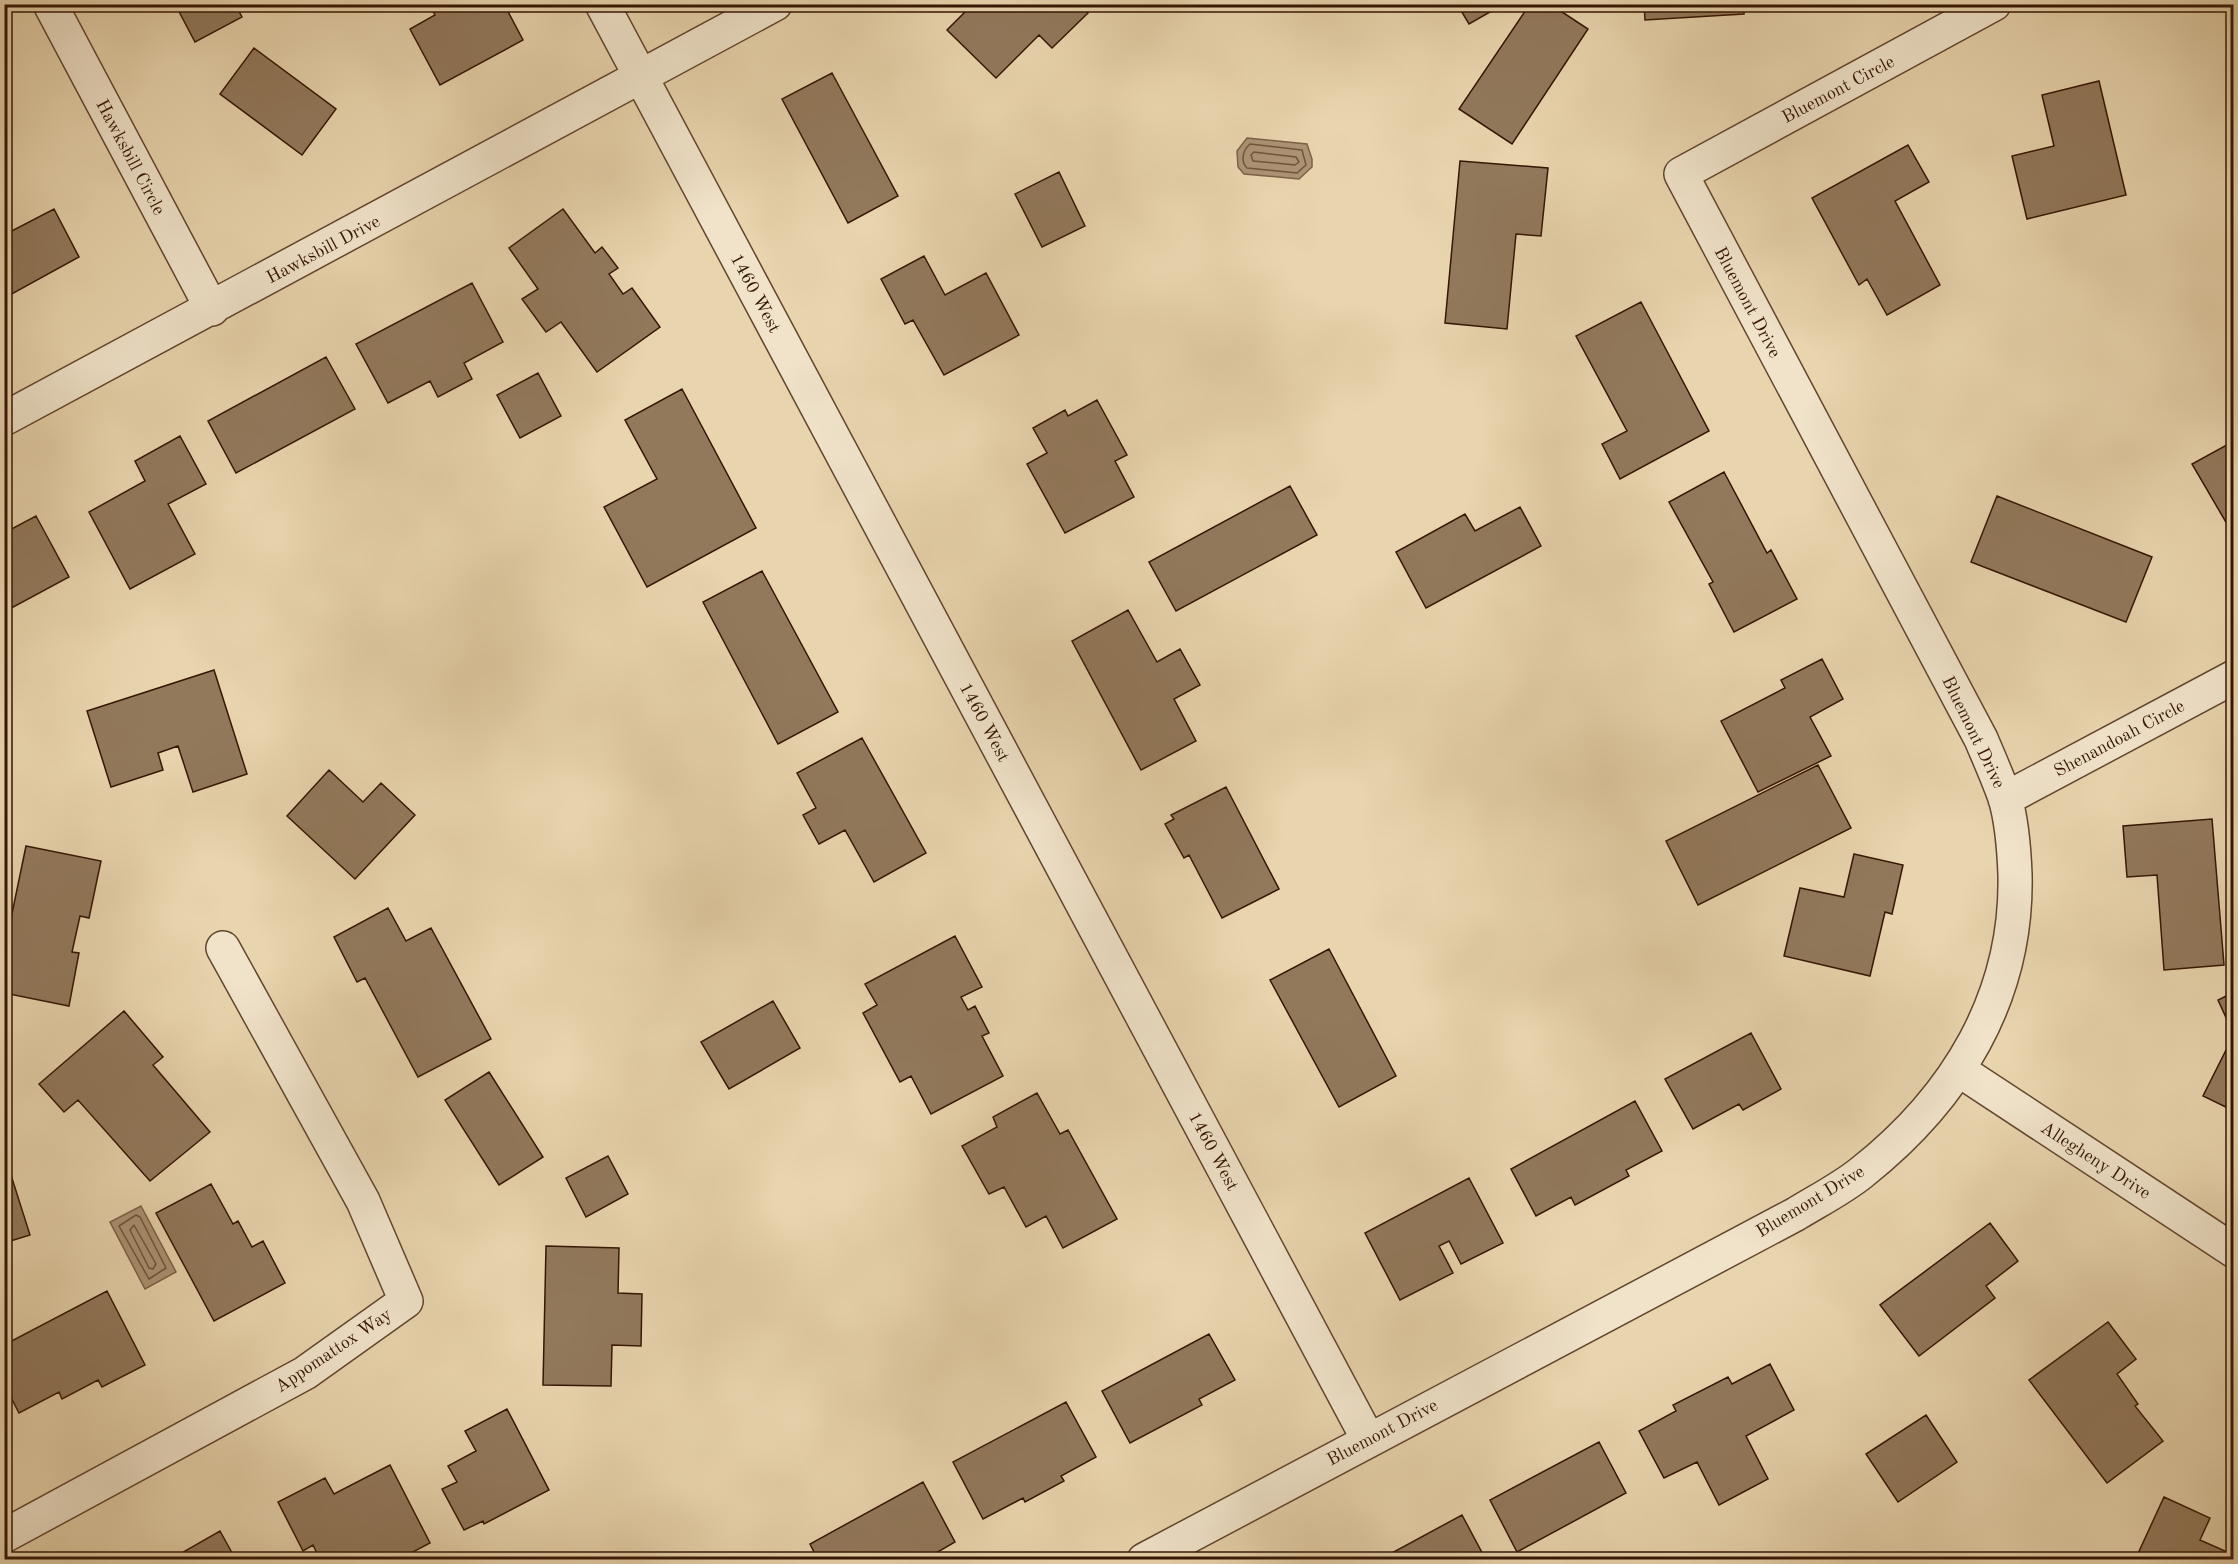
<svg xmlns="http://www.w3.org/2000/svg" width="2238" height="1564" viewBox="0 0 2238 1564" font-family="'Old Standard TT',serif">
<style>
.water{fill:#ab9374;stroke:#7c6147;stroke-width:1.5}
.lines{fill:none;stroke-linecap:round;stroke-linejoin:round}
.shore{stroke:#70543c;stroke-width:1.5}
.building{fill:#92795c;stroke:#351604;stroke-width:1.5}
.minor-casing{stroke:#62462e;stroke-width:36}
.minor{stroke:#f0e3ca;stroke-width:33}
.labels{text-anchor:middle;stroke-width:4.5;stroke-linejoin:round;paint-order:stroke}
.street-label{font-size:18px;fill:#351604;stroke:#f0e3ca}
</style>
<rect width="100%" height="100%" fill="#e8d4ad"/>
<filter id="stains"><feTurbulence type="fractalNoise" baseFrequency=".00333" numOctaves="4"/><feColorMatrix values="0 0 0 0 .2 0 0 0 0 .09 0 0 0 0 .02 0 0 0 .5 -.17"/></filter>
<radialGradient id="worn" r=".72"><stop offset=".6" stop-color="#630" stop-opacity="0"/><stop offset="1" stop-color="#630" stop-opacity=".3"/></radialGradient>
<path class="water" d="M1247,138L1307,144L1312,159V167L1299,179L1244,174L1238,167L1237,151Z
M141,1206L176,1272L145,1289L110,1222Z"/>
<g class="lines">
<path class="shore" d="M1250,144L1302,150L1306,165L1297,173L1247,168C1240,161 1243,150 1250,144Z
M1254,152L1296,157L1299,162L1295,165L1253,161L1251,155Z
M136,1215L140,1217L166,1268L149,1279L119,1226Z
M134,1225L156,1264L153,1269L149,1268L130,1230Z"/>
</g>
<path class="building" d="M175,4H235L242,17L195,42Z
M429,4H504L523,40L440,85L410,29L435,15Z
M973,4H1079L1088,13L1052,48L1039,35L996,78L947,30Z
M1457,4H1504L1469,24Z
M1530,4H1550L1588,29L1512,144L1459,109Z
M1644,4H1744V14L1645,20Z
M254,48L336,109L302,155L220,94Z
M832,73L898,196L848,223L782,99Z
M2099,81L2126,195L2027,219L2012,156L2054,146L2042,95Z
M1908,145L1929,182L1895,201L1940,285L1887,315L1867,279L1859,285L1812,198Z
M1460,161L1548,168L1541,236L1516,234L1507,329L1445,323Z
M1059,172L1085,226L1042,247L1015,194Z
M54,209L79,257L8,296L4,289V235Z
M563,209L595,253L602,247L618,268L609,274L623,294L632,288L660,327L597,372L561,322L546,332L522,299L538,289L509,248Z
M924,256L945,295L986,273L1019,335L944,375L913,320L905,324L881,279Z
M472,283L503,342L464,363L472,379L438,397L430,381L388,403L356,344Z
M1641,302L1709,431L1620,479L1602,444L1627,431L1576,336Z
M326,357L355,409L236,473L208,421Z
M538,373L561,416L520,438L497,395Z
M682,389L756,528L647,587L604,507L657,479L625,420Z
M1097,400L1127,455L1115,461L1134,497L1065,533L1027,464L1047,453L1033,428L1065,410L1068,416Z
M180,436L206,484L168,504L195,554L130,589L89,512L145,481L135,461Z
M2234,441V520L2227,524L2192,464Z
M1724,472L1767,553L1771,550L1797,599L1734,632L1709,584L1713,582L1669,502Z
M1290,486L1317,535L1176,611L1149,562Z
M1997,496L2152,557L2126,622L1971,562Z
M1520,507L1541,546L1426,608L1396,552L1465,514L1475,531Z
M36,516L69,577L4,612V533Z
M762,571L838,712L778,744L703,602Z
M1128,610L1157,662L1180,649L1200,685L1174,699L1196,741L1141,770L1072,641Z
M1822,659L1843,699L1810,717L1831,756L1758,792L1721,721L1785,688L1781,680Z
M214,670L247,774L193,792L178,746L158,753L163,770L111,787L87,711Z
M862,738L926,853L874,882L845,830L819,844L803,815L816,808L797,773Z
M1818,765L1851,828L1698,905L1666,841Z
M329,770L363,802L381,783L415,815L355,879L287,816Z
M1226,787L1279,889L1222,918L1189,855L1184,858L1165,824L1174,819L1171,815Z
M2212,819L2224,965L2164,970L2157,875L2127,877L2123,826Z
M26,846L101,861L89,918L80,916L72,952L79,953L69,1006L4,993V952Z
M1854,854L1903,865L1892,914L1885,912L1870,976L1784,956L1800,888L1844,897Z
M388,908L406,941L431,928L491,1039L418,1077L365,978L357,982L334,937Z
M955,936L982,987L961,997L968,1010L975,1006L989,1033L982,1036L1003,1076L931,1114L911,1076L900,1082L863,1013L877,1005L865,984Z
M1329,949L1396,1076L1339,1107L1270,980Z
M2234,992V1035L2218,1000Z
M773,1001L800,1048L729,1089L701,1042Z
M124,1011L163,1057L153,1065L210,1132L150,1181L78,1100L64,1112L39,1084Z
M1751,1033L1781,1089L1743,1110L1739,1104L1693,1129L1665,1079Z
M2230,1042L2234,1043V1111L2203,1096Z
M489,1072L543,1157L499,1185L445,1100Z
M1037,1093L1060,1134L1068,1130L1117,1219L1063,1248L1046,1216L1026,1227L1004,1187L989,1194L962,1146L997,1127L993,1117Z
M1635,1101L1662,1151L1626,1170L1629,1176L1575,1205L1571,1197L1536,1216L1511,1169Z
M4,1153L30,1235L4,1243Z
M608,1156L628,1194L586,1217L566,1178Z
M1469,1178L1503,1243L1461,1264L1449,1241L1439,1246L1453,1273L1400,1300L1365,1233Z
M211,1184L233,1224L238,1221L252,1247L263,1241L285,1283L214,1321L156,1213Z
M1990,1223L2018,1261L1986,1286L1995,1298L1919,1356L1880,1305Z
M546,1246L619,1248L618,1293L642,1294L641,1346L612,1345L611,1386L543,1385Z
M107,1291L145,1365L102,1387L98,1380L62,1399L59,1392L19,1413L4,1384V1345Z
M2108,1322L2136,1359L2117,1374L2138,1404L2135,1406L2163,1441L2107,1483L2029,1380Z
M1209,1334L1235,1380L1199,1399L1202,1405L1130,1443L1102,1391Z
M1770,1364L1794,1410L1746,1436L1768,1479L1719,1505L1697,1462L1664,1478L1639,1431L1676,1411L1673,1405L1728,1377L1732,1384Z
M1066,1402L1096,1457L1061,1476L1064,1481L1025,1502L1023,1498L983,1519L953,1462Z
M507,1409L549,1490L484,1524L483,1521L464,1530L442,1489L457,1482L448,1466L476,1451L465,1431Z
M1926,1415L1957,1462L1898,1502L1866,1454Z
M1599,1442L1626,1493L1517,1552L1490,1500Z
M390,1465L430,1543L398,1560H320L313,1545L303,1551L278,1502L325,1478L334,1494Z
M923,1482L955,1542L924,1560H818L810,1544Z
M2164,1497L2210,1518L2200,1540L2234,1555V1560H2135Z
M1462,1515L1486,1560H1379Z
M220,1531L236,1560H180L178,1555Z"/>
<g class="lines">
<g class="minor-casing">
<path id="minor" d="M50,4L212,309
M602,4L1368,1439
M4,419L775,4
M2005,799L2234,677
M1959,1070L2234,1251
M4,1536L305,1373L406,1301L363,1201L223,948
M1144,1560L1796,1214C1817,1201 1841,1189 1861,1173C1956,1098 2018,997 2015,874C2014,849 2012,821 2005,798C1998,778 1989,758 1981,739L1681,174L1994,4"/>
</g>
<use href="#minor" class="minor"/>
</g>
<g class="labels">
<g class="street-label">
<text transform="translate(1838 89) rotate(-28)" y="6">Bluemont Circle</text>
<text transform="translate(131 157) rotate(62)" y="6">Hawksbill Circle</text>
<text transform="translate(323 249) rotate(-28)" y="6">Hawksbill Drive</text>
<text transform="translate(756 293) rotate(62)" y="6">1460 West</text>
<text transform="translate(1748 302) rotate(62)" y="6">Bluemont Drive</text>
<text transform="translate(985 722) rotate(62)" y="6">1460 West</text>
<text transform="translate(1974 732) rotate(64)" y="6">Bluemont Drive</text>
<text transform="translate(2119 738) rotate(-28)" y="6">Shenandoah Circle</text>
<text transform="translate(1214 1151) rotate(62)" y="6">1460 West</text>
<text transform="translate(2096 1160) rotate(33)" y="6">Allegheny Drive</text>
<text transform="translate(1810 1201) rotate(-31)" y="6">Bluemont Drive</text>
<text transform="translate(333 1350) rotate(-34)" y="6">Appomattox Way</text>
<text transform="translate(1382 1432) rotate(-28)" y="6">Bluemont Drive</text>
</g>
</g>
<rect width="2238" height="1564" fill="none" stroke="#e8d4ad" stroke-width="24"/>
<rect x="6" y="6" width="2226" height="1552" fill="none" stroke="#351604" stroke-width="3"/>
<rect x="12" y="12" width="2214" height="1540" fill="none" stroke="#351604" stroke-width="1.5"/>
<rect width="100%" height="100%" filter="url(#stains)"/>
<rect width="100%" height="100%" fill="url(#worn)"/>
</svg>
